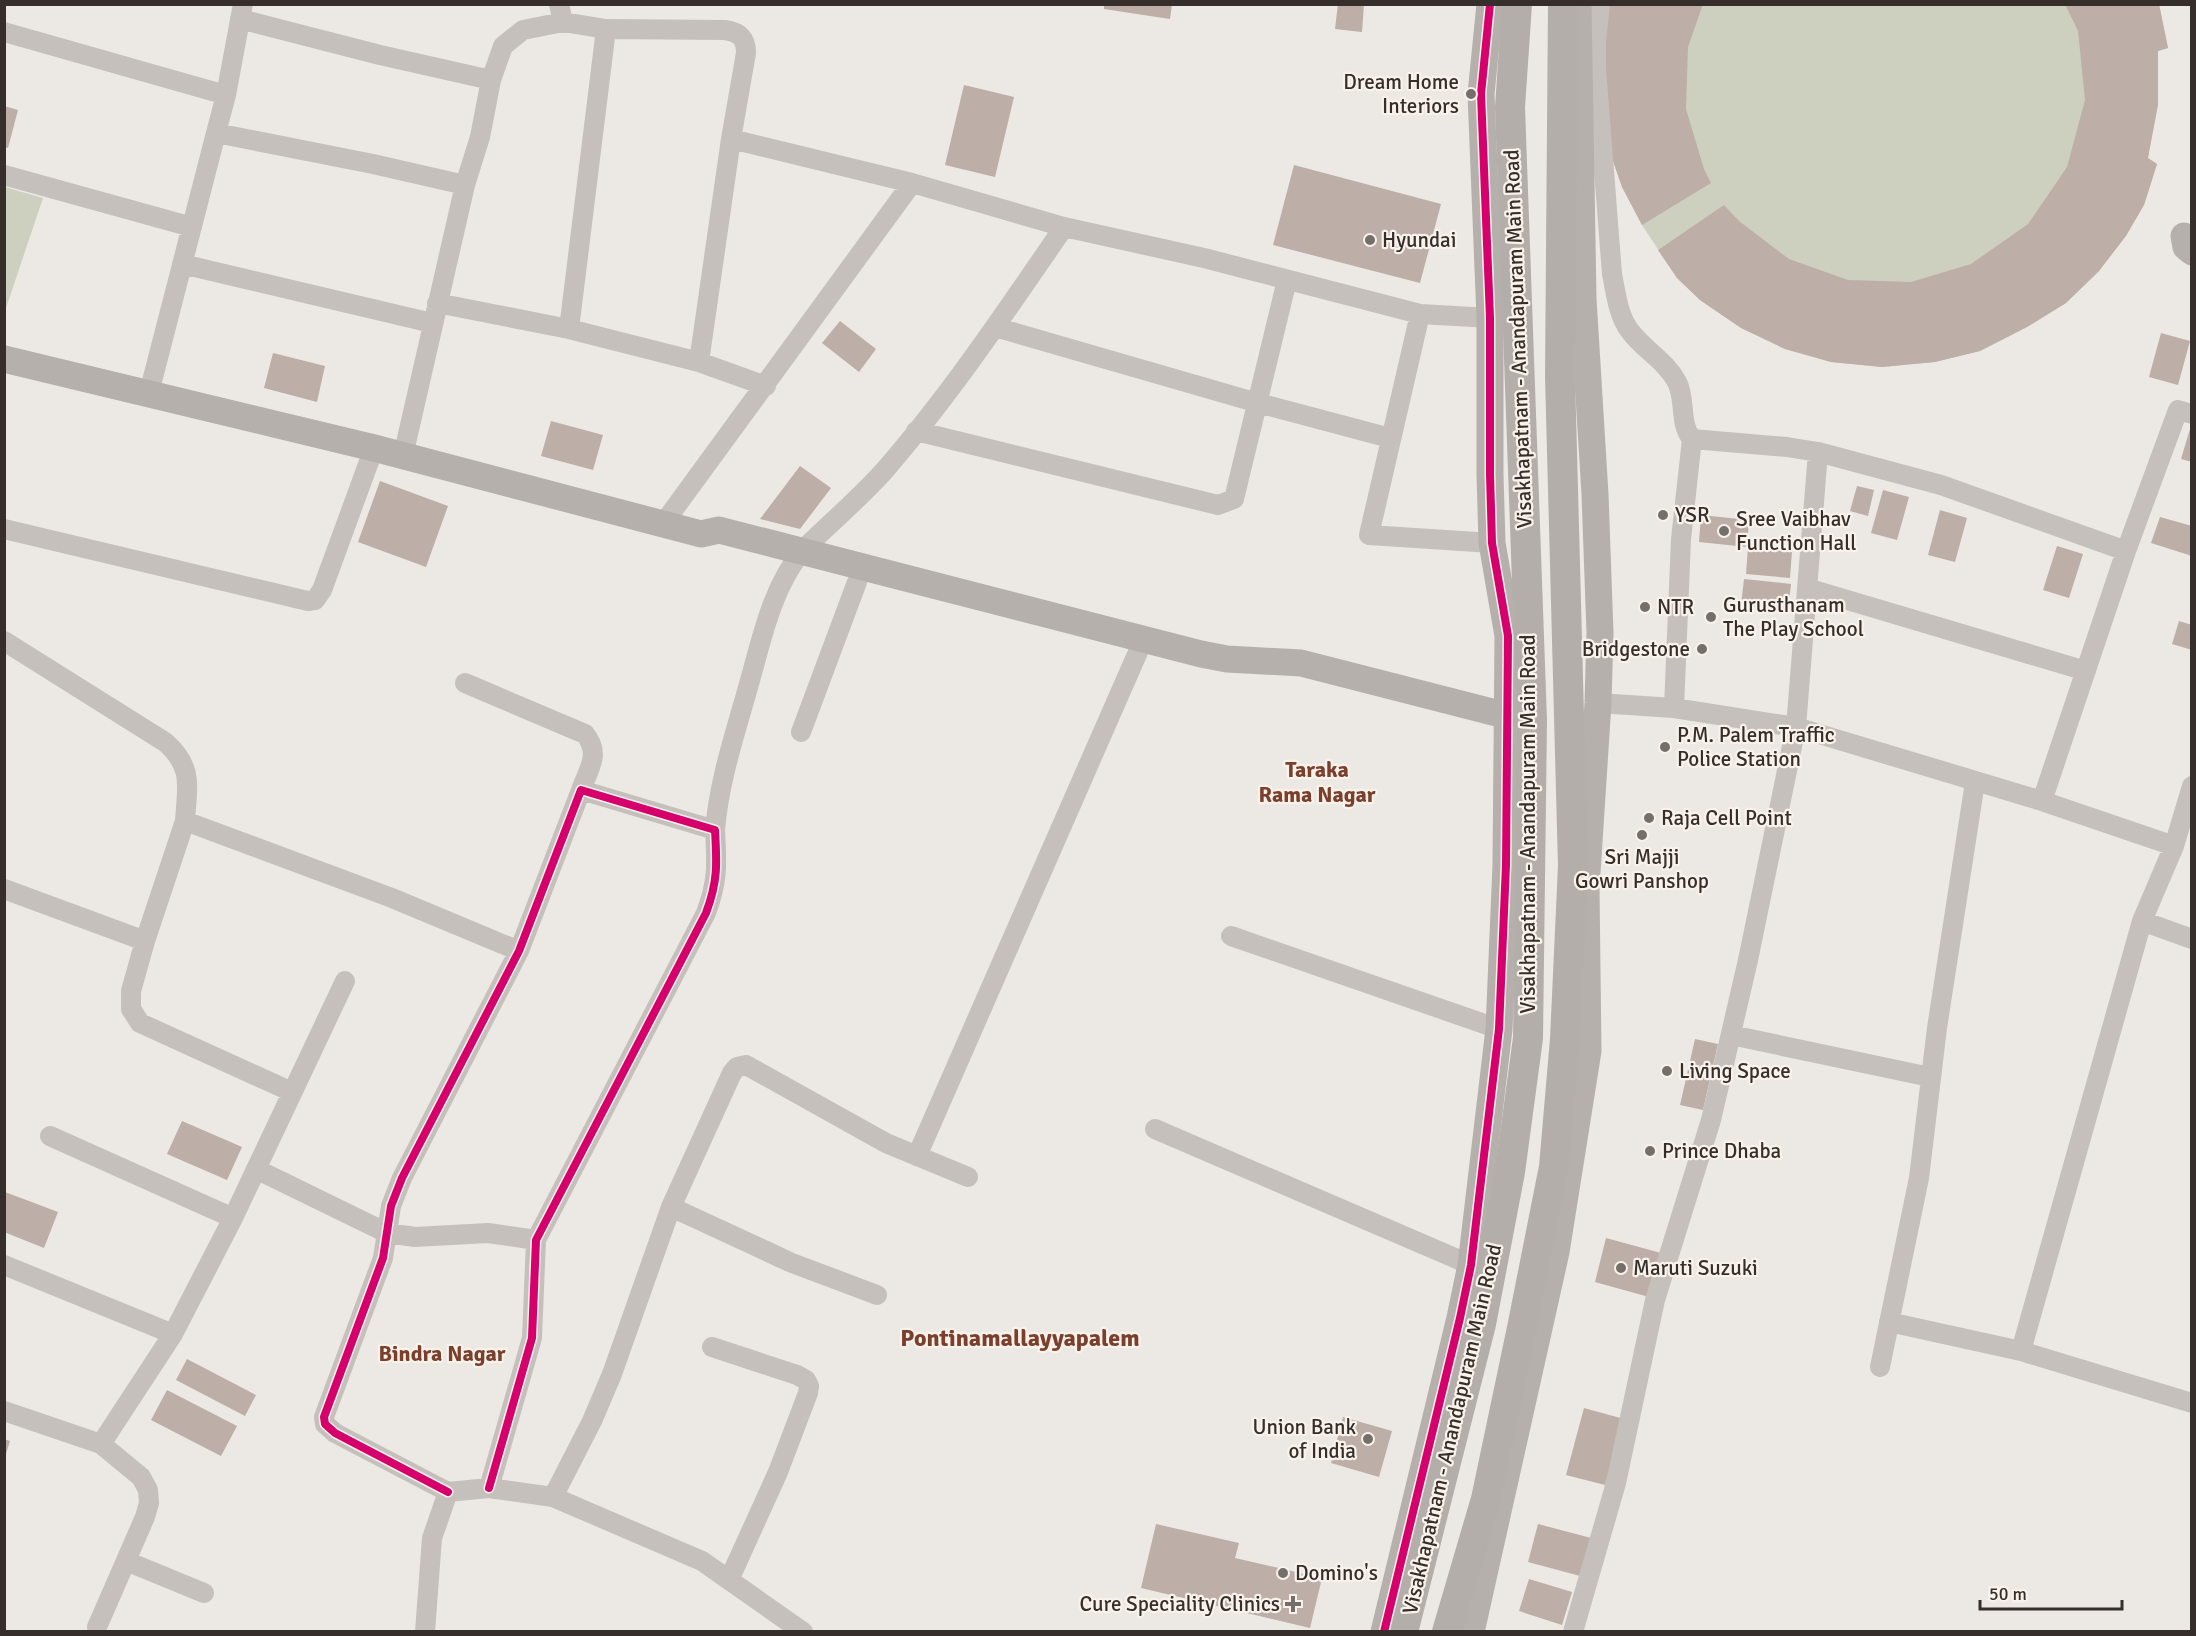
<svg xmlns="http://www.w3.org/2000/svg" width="2196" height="1636" viewBox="0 0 2196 1636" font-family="Signika,sans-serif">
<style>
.green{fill:#cdd0bf}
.building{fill:#bdaea7}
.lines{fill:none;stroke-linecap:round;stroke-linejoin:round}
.street{stroke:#c5c0bb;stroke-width:20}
.secondary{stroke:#b6b0ac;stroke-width:27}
.primary{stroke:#b4aeaa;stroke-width:30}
.cycleway-casing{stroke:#f8f2eb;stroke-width:11}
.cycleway{stroke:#d6006c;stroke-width:8}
.poi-dot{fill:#756f6b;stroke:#f8f2eb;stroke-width:2}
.labels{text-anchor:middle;stroke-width:4.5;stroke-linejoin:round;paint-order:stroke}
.poi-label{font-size:21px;fill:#352e2a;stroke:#f8f2eb;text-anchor:start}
.street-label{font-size:21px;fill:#352e2a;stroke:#f8f2eb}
.neighbourhood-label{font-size:22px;font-weight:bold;fill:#7a402d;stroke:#f8f2eb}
.quarter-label{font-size:24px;font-weight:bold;fill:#7a402d;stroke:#f8f2eb}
</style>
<rect width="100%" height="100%" fill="#ece8e3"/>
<path class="green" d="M1610,5H2159L2168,48L2158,51L2148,158L2157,164L2144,205L2099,271L2066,303L2027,327L1980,351L1935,362L1882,367L1831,362L1785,349L1741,328L1700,300L1677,278L1642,225L1622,187L1603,132Z
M5,187L43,198L5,311L4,187Z"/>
<path class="building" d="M1104,4H1172L1170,19L1104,9Z
M1338,4H1364L1362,32L1335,29Z
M1610,4H1703L1688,47L1686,109L1704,169L1711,183L1642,225L1622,187L1603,132V34Z
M2065,4H2159L2168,48L2158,51V105L2148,158L2157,164L2144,205L2126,236L2099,271L2066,303L2027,327L1980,351L1935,362L1882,367L1831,362L1785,349L1741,328L1700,300L1677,278L1658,250L1724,205L1739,221L1789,259L1848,280L1911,282L1971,264L2028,224L2067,167L2085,100L2078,31Z
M964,85L1014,97L995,177L945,165Z
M4,106L18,110L8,148L4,147Z
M1294,165L1441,204L1420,283L1273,245Z
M840,321L876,349L859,372L822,343Z
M2161,333L2190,341L2178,385L2149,377Z
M273,353L325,366L317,402L264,388Z
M551,421L603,435L593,470L541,456Z
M2190,429L2192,430V462L2181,459Z
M800,466L831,488L800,529L760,519Z
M380,481L448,506L426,567L358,542Z
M1857,486L1874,490L1868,516L1850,511Z
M1883,490L1909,497L1897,540L1871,533Z
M1940,510L1967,518L1955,562L1928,555Z
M1701,515L1749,520L1747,547L1699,542Z
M2160,517L2192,526V556L2151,543Z
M2057,546L2083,554L2069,598L2043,590Z
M1748,547L1792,551L1790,578L1746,574Z
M1744,579L1791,584L1788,610L1741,605Z
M2179,621L2192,625V650L2172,644Z
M1695,1039L1718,1044L1703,1110L1680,1105Z
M182,1121L242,1147L227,1180L167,1154Z
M5,1192L58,1212L44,1248L4,1232Z
M1606,1238L1661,1253L1649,1297L1595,1282Z
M187,1359L256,1395L245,1416L176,1380Z
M167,1390L237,1426L221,1456L151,1420Z
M1584,1408L1624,1419L1605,1485L1566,1475Z
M1343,1417L1392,1431L1379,1477L1331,1463Z
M4,1439L10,1441L5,1457H4Z
M1156,1524L1239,1543L1235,1558L1322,1578L1310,1628L1141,1588Z
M1538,1524L1595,1539L1584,1577L1528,1562Z
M1529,1579L1572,1592L1562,1625L1519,1611Z"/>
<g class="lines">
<path class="street" d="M1600,4L1596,42V68L1612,274C1616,293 1618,316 1630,331C1644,350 1666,361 1677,382C1686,399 1679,424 1692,439L1787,447L1818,452L1941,485L2126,551L2178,410L2192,414
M240,19L380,55L491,80
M563,22L606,29
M4,32L226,95L216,133L373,164L465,185L480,137L491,80L503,46L523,30L563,22L559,4
M226,95L243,4
M4,175L192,227
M182,264L432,323
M437,303L569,329
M1490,318L1420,314L1369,535L1492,543
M995,327L1258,403L1390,438
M699,362L569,329L606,29L725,30C739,32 746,38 746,53L731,139
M766,386L699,362L731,139L912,183
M149,393L216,133
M916,431L1218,505L1234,499L1287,280
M403,456L465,185
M663,524L912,183L1064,227
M4,529L308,601L315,600L322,590L374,448
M1807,588L2086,671
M4,641L165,742C194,767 187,787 185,821
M465,683L585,734C601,754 589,768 581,790
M1598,703L1674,708L1796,727L2042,801L2174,846L2192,786
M1674,708L1681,539L1692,439
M801,732L857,582
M2042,801L2126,551
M715,830C719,782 734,737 747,691C761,643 770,591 802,551C829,524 859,499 884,471C950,395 1007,310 1064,227L1204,258L1420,314
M4,889L145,941
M2142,921L2192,939
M1231,936L1499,1029
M1731,1035L1930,1077
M292,1092L140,1023L131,1009V991L145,941L185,821L392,898L519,951
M1155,1129L1471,1265
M50,1136L233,1218
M917,1156L1138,652
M256,1169L387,1233L415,1237L488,1233L536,1240
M671,1207L792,1263L877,1295
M4,1265L173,1334
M1889,1322L2021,1351L2192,1403
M712,1347L797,1375L806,1380L809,1386L808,1393L778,1472L729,1580
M2021,1351L2142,921L2174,846
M1880,1367L1919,1178L1937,1028L1975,782
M4,1411L101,1444L141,1477L148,1490L149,1503L145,1517L97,1627
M101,1444L173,1334L233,1218L345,981
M448,1492L335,1433L325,1424L324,1417L383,1258L391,1206L402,1178L519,951L581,790L715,830C717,864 718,881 706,913L536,1240L532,1338L489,1488
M553,1497L592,1421L612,1374L671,1207L732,1073L737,1067L746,1065L886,1143L968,1177
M126,1561L204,1593
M425,1632L432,1538L448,1492L489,1488L553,1497L702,1561L803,1632
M1573,1632L1616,1483L1655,1300L1711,1120L1748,960L1796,727L1818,452"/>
<path class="secondary" d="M2184,236L2186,247L2192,252
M4,359L374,448L701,534L719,530L1201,654L1227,659L1301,663L1508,716
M1384,1632L1460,1318L1471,1265L1499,1029L1506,865L1508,636L1492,543L1490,475V318L1481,94L1490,4
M1471,1632L1556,1252L1588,1051L1586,888L1598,703L1600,633L1595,494L1583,299L1578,4"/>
<path class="primary" d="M1403,1632L1481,1324L1510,1172L1528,1038L1532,721L1510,107L1517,4
M1447,1632L1486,1499L1522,1328L1554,1167L1565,1039L1573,866L1560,376L1563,4"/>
<g class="cycleway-casing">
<path id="cycleway" d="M448,1492L335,1433L325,1424L324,1417L383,1258L391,1206L402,1178L519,951L581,790L715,830C717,864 718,881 706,913L536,1240L532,1338L489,1488
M1384,1632L1460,1318L1471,1265L1499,1029L1506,865L1508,636L1492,543L1490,475V318L1481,94L1490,4"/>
</g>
<use href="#cycleway" class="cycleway"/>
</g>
<g class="poi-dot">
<circle cx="1471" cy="94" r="6"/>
<circle cx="1370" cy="240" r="6"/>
<circle cx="1663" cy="515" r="6"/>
<circle cx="1724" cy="531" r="6"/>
<circle cx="1645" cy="607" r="6"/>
<circle cx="1711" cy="617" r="6"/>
<circle cx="1702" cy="649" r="6"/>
<circle cx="1665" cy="747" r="6"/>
<circle cx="1649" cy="818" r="6"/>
<circle cx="1642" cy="835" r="6"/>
<circle cx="1667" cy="1071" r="6"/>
<circle cx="1650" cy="1151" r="6"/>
<circle cx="1621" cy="1268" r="6"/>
<circle cx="1368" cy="1439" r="6"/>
<circle cx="1283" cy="1573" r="6"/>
<path d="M1290 1595h6v6h6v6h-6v6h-6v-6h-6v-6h6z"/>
</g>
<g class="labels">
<g class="poi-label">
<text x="1459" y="89" text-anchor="end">Dream Home<tspan x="1459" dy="24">Interiors</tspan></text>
<text x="1382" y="247">Hyundai</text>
<text x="1675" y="522">YSR</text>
<text x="1736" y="526">Sree Vaibhav<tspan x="1736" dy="24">Function Hall</tspan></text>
<text x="1723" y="612">Gurusthanam<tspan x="1723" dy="24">The Play School</tspan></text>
<text x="1657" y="614">NTR</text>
<text x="1690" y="656" text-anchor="end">Bridgestone</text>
<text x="1677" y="742">P.M. Palem Traffic<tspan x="1677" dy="24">Police Station</tspan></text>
<text x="1661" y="825">Raja Cell Point</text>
<text x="1642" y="864" text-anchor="middle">Sri Majji<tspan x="1642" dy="24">Gowri Panshop</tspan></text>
<text x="1679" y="1078">Living Space</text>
<text x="1662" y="1158">Prince Dhaba</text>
<text x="1633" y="1275">Maruti Suzuki</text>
<text x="1356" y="1434" text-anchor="end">Union Bank<tspan x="1356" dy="24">of India</tspan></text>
<text x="1295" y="1580">Domino's</text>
<text x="1280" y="1611" text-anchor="end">Cure Speciality Clinics</text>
</g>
<g class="street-label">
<text transform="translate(1518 339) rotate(-92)" y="7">Visakhapatnam - Anandapuram Main Road</text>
<text transform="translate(1528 824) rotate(-90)" y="7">Visakhapatnam - Anandapuram Main Road</text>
<text transform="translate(1452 1429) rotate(-77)" y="7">Visakhapatnam - Anandapuram Main Road</text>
</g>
<g class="neighbourhood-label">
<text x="1317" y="777">Taraka<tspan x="1317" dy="25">Rama Nagar</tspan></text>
<text x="442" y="1361">Bindra Nagar</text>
</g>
<g class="quarter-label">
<text x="1020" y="1346">Pontinamallayyapalem</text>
</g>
</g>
<rect width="2196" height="1636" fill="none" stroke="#352e2a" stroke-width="12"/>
<path d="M1980 1600v9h142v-9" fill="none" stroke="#352e2a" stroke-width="3"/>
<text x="1989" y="1600" font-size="18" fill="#352e2a" stroke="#f8f2eb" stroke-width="4.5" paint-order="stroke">50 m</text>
</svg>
